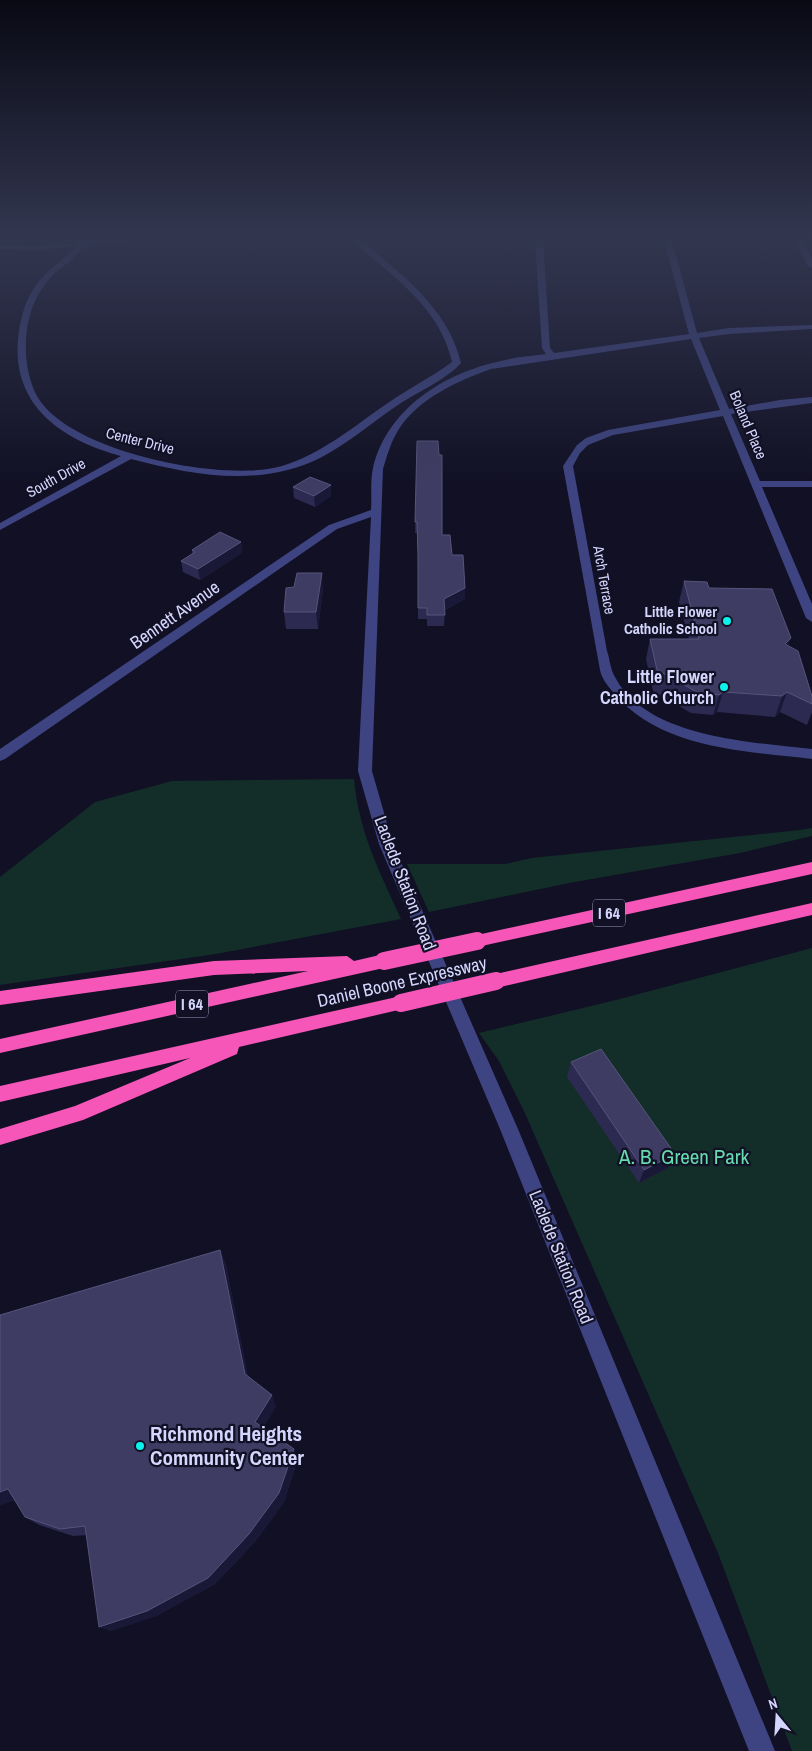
<svg xmlns="http://www.w3.org/2000/svg" width="812" height="1751" viewBox="0 0 812 1751" font-family="'Archivo Narrow',sans-serif">
<style>
.green{fill:#132e29}
.lines{fill:none;stroke-linecap:round;stroke-linejoin:round}
.minor{fill:#3d4481;fill-rule:evenodd}
.highway{fill:#f756b9;fill-rule:evenodd}
.highway-bridge{stroke:#f756b9;stroke-width:18}
.wall{fill:#2d2a51}
.shaded-wall{fill:#1a1837}
.building{fill:#3f3c63;stroke:#56547c}
.poi-dot{fill:#0cf2eb;stroke:#111024;stroke-width:2}
.labels{text-anchor:middle;stroke-width:4.5;stroke-linejoin:round;paint-order:stroke}
.far-street-label{font-size:15px;fill:#d5d6fd;stroke:#111024}
.far-poi-label{font-size:15px;font-weight:bold;fill:#d5d6fd;stroke:#111024;text-anchor:end}
.shield{fill:#111024;stroke:#9a9bbc;stroke-width:1}
.shield-label{font-size:16px;font-weight:bold;fill:#d5d6fd}
.street-label{font-size:18px;fill:#d5d6fd;stroke:#111024}
.poi-label{font-size:18px;font-weight:bold;fill:#d5d6fd;stroke:#111024;text-anchor:end}
.near-park-label{font-size:21px;fill:#64daad;stroke:#111024}
.near-poi-label{font-size:21px;font-weight:bold;fill:#d5d6fd;stroke:#111024;text-anchor:start}
</style>
<rect width="100%" height="100%" fill="#111024"/>
<path class="green" d="M354,779C359,833 379,870 401,919L216,954L0,985V877L95,802L172,781Z
M812,828V836L740,853L569,883L429,912L407,864H505L532,858L800,830Z
M812,948V1751H792L718,1553L524,1111L499,1061L479,1033L616,1000Z"/>
<g class="lines">
<path class="minor" d="M100,240H125L121,242C112,243 95,242 87,246C81,249 75,256 70,261C59,269 48,278 41,290C22,319 21,366 37,396C68,452 224,483 282,466C322,454 354,426 388,403C409,388 432,377 452,362C443,321 414,293 382,266C373,258 361,250 353,240H361C402,275 448,308 461,363C446,380 415,393 395,407C370,424 347,444 320,458C260,488 192,475 131,459L0,530V523L121,456C62,440 12,406 18,339C20,321 24,303 34,288C45,271 63,260 78,246L38,250L0,249V245L38,246Z
M535,240H543L550,348L554,353L689,334L664,240H672L697,333L729,328L812,325V329L729,334L699,338L729,409L780,400L812,397V403L731,414L760,481H812V487H762L812,604V622L806,618L723,416L613,435L588,445L580,453L573,466L607,651C610,659 610,669 615,677C647,738 752,742 812,749V759C745,751 659,749 613,692C607,685 602,679 600,670L563,466L577,445L586,438L608,430L720,410L691,339L491,369C458,381 419,398 399,429C391,441 387,456 383,469L372,771L393,844L518,1129L775,1751H749L500,1129L379,844L358,771L371,517L337,529L5,759L0,761V749L329,525L371,510C372,496 370,481 373,468C387,409 444,373 501,361C516,357 531,356 546,354L542,348Z
M795,240H803L812,259V268L808,266Z"/>
<path class="highway" d="M812,862V874L477,947L471,946L469,941L471,936L477,935Z
M812,903V915L496,988L490,986L488,981L490,976L496,974Z
M384,954L390,956L392,961L390,966L384,968L0,1053V1039L308,971L214,975L0,1005V991L214,961L347,956L354,961Z
M401,996L407,998L409,1003L407,1008L239,1047L237,1054L83,1120L0,1145V1129L75,1106L190,1058L0,1102V1086Z"/>
<path class="highway-bridge" d="M384,961L477,941
M401,1003L496,981"/>
</g>
<path class="wall" d="M417,441L442,535L452,555L465,588V599L445,610L444,626H427V619H418V566L417,533H415Z
M331,485V496L315,507L294,498L293,487Z
M241,542L242,553L200,580L183,572L181,561L192,554V550Z
M684,581L709,588L812,696V712L807,725L780,712L775,717L717,712L713,715L691,713L653,691L646,659L650,639H689L679,602Z
M294,587L323,589L318,629H286L284,612Z
M571,1062L675,1154L669,1167L639,1183L567,1077Z
M220,1250L226,1265L248,1377L276,1406L263,1428L298,1459L284,1502L255,1542L215,1584L156,1616L110,1631L87,1535L73,1536L39,1525L25,1517L15,1500L0,1505V1315Z"/>
<path class="shaded-wall" d="M331,485V496L315,507L314,496Z
M241,542L242,553L200,580L198,569Z
M322,573L323,589L318,629L316,612Z
M465,588V599L444,610V599Z
M791,638L784,659L785,644Z
M723,692L717,712L713,715L719,695Z
M787,692L780,712L775,717L782,696Z
M675,1154L669,1167L639,1183L644,1170Z
M220,1250L226,1265L250,1387L245,1374Z
M272,1395L276,1406L260,1433L255,1422Z
M294,1449L298,1459L284,1502L255,1542L215,1584L156,1616L110,1631L99,1627Z
M8,1489L22,1498L0,1505V1492Z"/>
<path class="building" d="M417,441H438L439,455H442V535H450L452,555H463L465,588L444,599L445,615H427V608H418V555L417,522H415Z
M310,477L331,485L314,496L293,487Z
M220,532L241,542L198,569L181,561L195,552L192,550Z
M297,573H322L316,612H284L286,588L294,587Z
M684,581L707,582L709,588L772,589L791,638L785,644L798,651L812,696V704L787,692L782,696L723,692L719,695L697,692L657,670L650,639H699Z
M601,1049L675,1154L644,1170L571,1062Z
M220,1250L245,1374L272,1395L255,1422L294,1449L279,1493L249,1534L208,1578L147,1611L99,1627L85,1526L60,1529L25,1517L8,1489L0,1492V1315Z"/>
<linearGradient id="sky" x2="0" y2="1"><stop stop-color="#090914"/><stop offset="0.49" stop-color="#323750"/><stop offset="1" stop-color="#323750" stop-opacity="0"/></linearGradient>
<rect width="812" height="485" fill="url(#sky)"/>
<g class="poi-dot">
<circle cx="727" cy="621" r="5"/>
<circle cx="724" cy="687" r="5"/>
<circle cx="140" cy="1446" r="5"/>
</g>
<g class="labels">
<g class="far-street-label">
<text transform="translate(748 425) rotate(67)" y="5">Boland Place</text>
<text transform="translate(140 441) rotate(14)" y="5">Center Drive</text>
<text transform="translate(56 478) rotate(-29)" y="5">South Drive</text>
<text transform="translate(604 580) rotate(80)" y="5">Arch Terrace</text>
</g>
<g class="far-poi-label">
<text x="717" y="617">Little Flower<tspan x="717" dy="17">Catholic School</tspan></text>
</g>
<g class="shield">
<rect x="593" y="899.5" width="32" height="27" rx="4"/>
<rect x="176" y="990.5" width="32" height="27" rx="4"/>
</g>
<g class="shield-label">
<text x="609" y="919">I 64</text>
<text x="192" y="1010">I 64</text>
</g>
<g class="street-label">
<text transform="translate(175 615) rotate(-35)" y="6">Bennett Avenue</text>
<text transform="translate(405 883) rotate(69)" y="6">Laclede Station Road</text>
<text transform="translate(402 982) rotate(-13)" y="6">Daniel Boone Expressway</text>
<text transform="translate(561 1257) rotate(68)" y="6">Laclede Station Road</text>
</g>
<g class="poi-label">
<text x="714" y="683">Little Flower<tspan x="714" dy="21">Catholic Church</tspan></text>
</g>
<g class="near-park-label">
<text x="684" y="1164">A. B. Green Park</text>
</g>
<g class="near-poi-label">
<text x="150" y="1441">Richmond Heights<tspan x="150" dy="24">Community Center</tspan></text>
</g>
</g>
<g transform="translate(777 1716) rotate(342)" stroke="#111024" stroke-width="4" paint-order="stroke">
<path d="M0-4L9 19L0 12L-9 19Z" fill="#d5d6fd"/>
<text y="-8" font-size="14" font-weight="bold" text-anchor="middle" fill="#d5d6fd">N</text>
</g>
</svg>
